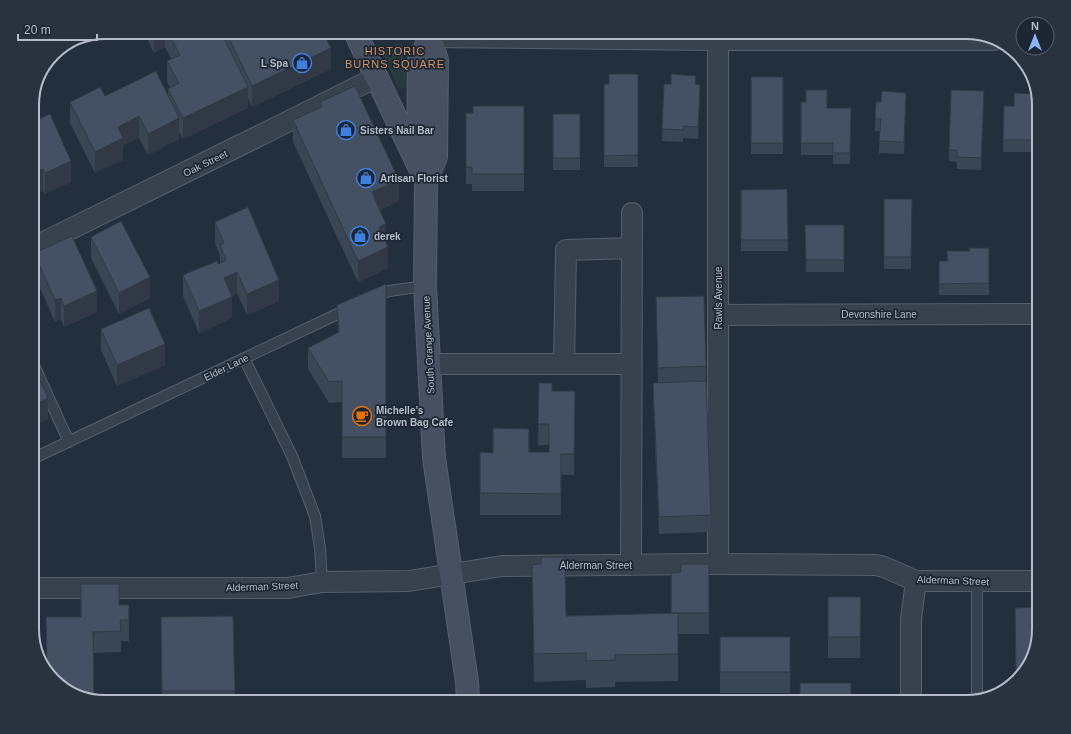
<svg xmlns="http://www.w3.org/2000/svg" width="1071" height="734" viewBox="0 0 1071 734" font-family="Arial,sans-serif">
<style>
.green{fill:#263c3f}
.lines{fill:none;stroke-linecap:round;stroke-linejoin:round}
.lane-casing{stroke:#565f6c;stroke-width:12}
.street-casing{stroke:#565f6c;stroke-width:22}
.secondary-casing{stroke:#565f6c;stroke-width:24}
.lane{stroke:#38414e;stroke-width:10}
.street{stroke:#38414e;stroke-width:20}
.secondary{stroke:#465061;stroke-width:22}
.wall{fill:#3b4654}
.shaded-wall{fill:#303945}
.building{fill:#455162;stroke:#303945}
.labels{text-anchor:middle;stroke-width:3.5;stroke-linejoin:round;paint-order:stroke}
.poi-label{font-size:10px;font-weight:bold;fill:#b4bcc9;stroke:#1d2633;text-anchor:start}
.street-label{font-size:10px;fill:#b4bcc9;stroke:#1d2633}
.neighbourhood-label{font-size:11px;letter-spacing:1px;fill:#d59563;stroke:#1d2633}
.rim{fill:none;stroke:#b4bcc9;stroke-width:2}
</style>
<rect width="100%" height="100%" fill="#242f3e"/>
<path class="green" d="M396,44L410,46L408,84C406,90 401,90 397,86L381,50Z"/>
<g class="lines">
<g class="lane-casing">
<path id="lane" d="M374,297L389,291L425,286
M244,358L292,456L315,516L320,548L322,582
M32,361L69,442
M32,459L348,309
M977,581V699"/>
</g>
<g class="street-casing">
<path id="street" d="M718,32V564
M430,37L718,40H993
M32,248L275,128L377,77
M718,315L1039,314
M428,364H564
M631,364H564L566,250L632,248
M631,565L632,213
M32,588H288L322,582L409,581L502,566L702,564L876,565L884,567L916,581H1039
M911,702V619L916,581"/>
</g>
<g class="secondary-casing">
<path id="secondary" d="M355,32L426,181
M430,32V37L437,60L436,157L426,181L425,286L434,458L467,682L468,702
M418,159L419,61L430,37"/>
</g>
<use href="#lane" class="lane"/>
<use href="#street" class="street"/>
<use href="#secondary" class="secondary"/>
</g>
<path class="wall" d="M144,32H323L331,69L252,107L248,98V108L183,139L179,132V139L148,155L139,138L123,145V160L95,173L70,123V102L105,96H168V89L170,88L167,82V61L171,59L165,47L154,53Z
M638,74V167H604V84H609Z
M751,77H783V154H751Z
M671,84H696L700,97L698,139L683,138V142L662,141V129Z
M320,102L399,201L380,210L386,243L388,268L358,282L293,142V120L320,108Z
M801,102H806L827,108H851L850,164H833V155H801Z
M984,103L981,170L957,169V162L949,161V150Z
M906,104L904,154L879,153L880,131H875V119Z
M524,106V191H472V184H466V113H473Z
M1004,106H1039V152H1003Z
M553,114H580V170H553Z
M32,122L71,182L45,194L43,191Z
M787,189L788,251H741V190Z
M884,199H912L911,269H884Z
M215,222L279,301L247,315L237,293L232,296V318L199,333L183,296V275L220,263V255L215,243Z
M805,225H844V272H806Z
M91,237L150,298L119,314L91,258Z
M969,248H989V295H939V261H947V251H969Z
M34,253L97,312L64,327L61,319L55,322L34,274Z
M386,284V458H342V402L329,403L308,369V348L338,333L337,305Z
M656,297L706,366V383L711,515V532L659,534L653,400V383H658Z
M101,329L165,365L117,386L101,350Z
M539,383L552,391H575L574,475H561V515H480V452L493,453L549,452V445H538Z
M709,564V634H678V681L615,682V687L586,688V680L534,682L532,565L566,616L671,614L681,572Z
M828,597L861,619L860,658H828Z
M129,605V641H121V652L94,653L81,617Z
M1015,608L1027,670L1016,679L1015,635Z
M233,616L235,702H162L161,617Z
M720,637H790V693H720Z"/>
<path class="shaded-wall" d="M154,32H165V47L154,53Z
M331,48V69L252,107V86Z
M700,85V97L698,139V127Z
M248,87V108L183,139V118Z
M984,91V103L981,170V158Z
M906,93V104L904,154V142Z
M139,116V138L123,145V160L95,173V152L118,127Z
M179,118V139L148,155V134Z
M71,161V182L45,194V173Z
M43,169V191L32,196V174Z
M399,180V201L372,214V192Z
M386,224V245L379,227Z
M388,247V268L358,282V261Z
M237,272V293L224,299V278Z
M150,277V298L119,314V293Z
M279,280V301L247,315V294Z
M97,291V312L64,327V306Z
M232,297V318L199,333V311Z
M61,298V319L55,322V300Z
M165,344V365L117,386V365Z
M48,398V419L32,427V406Z
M861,597V619L860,658V637Z"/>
<path class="building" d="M168,32H221L248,87L183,118L168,89L179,83L167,61L180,55Z
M226,32H323L331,48L252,86Z
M156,71L179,118L148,134L139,116L118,127L123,138L95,152L70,102L100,87L105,96Z
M609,74H638V155L604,156V84H609Z
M671,74L696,76L695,84L700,85L698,127L683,126V130L662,129L664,84H671Z
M751,77H783V143H751Z
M355,86L399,180L372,192L386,224L379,227L388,247L358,261L293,120L322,107L320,102Z
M806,90H827V108H851L850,153H833V143H801V102H806Z
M951,90L984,91L981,158L957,157V150H949Z
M882,91L906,93L904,142L879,141L881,119H875L876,102H881Z
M1014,93L1034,94V106H1039V140H1003L1004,106H1014Z
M473,106H524V174H472V167H466V113H473Z
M50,114L71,161L45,173L43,169L32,174V122Z
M553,114H580V158H553Z
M787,189L788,240H741V190Z
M884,199H912L911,257H884Z
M248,207L279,280L247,294L237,272L224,278L232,297L199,311L183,275L217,261L218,264L226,260L220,245L224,243L215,222Z
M121,221L150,277L119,293L91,237Z
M805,225H844V260H806Z
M72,236L97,291L64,306L61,298L55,300L34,253Z
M969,248H989V283L939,284V261H948L947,251H970Z
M386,284V437H342V381L329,382L308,348L339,332L337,305Z
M704,296L706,366L658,368L656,297Z
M149,308L165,344L117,365L101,329Z
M32,364L48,398L32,406Z
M706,381L711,515L659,517L653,383Z
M539,383H552V391H575L574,454H561V494L480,493V452L493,453V428L529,429V452H549V424H538Z
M541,557H565L566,616L678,613V654L615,655V660L586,661V653L534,654L532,565L541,564Z
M681,564H709V613H671V573L681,572Z
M81,584H119V605H129V620H120L121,631L93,632L94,699L64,690L47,671L46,617H81Z
M828,597H861L860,637H828Z
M1039,607V630L1027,670L1020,676L1019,671H1016L1015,608Z
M233,616L235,691H162L161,617Z
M720,637H790V672H720Z
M800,683H851V702H800Z"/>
<defs>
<g id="shop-ring" transform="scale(1)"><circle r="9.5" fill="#1d2633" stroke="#3f7fe0" stroke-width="1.5"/><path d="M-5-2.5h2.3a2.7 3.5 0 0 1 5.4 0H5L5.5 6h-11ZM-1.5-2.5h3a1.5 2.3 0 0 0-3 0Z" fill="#3f7fe0"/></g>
<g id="cafe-ring" transform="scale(1)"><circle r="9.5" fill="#1d2633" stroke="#e8710a" stroke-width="1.5"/><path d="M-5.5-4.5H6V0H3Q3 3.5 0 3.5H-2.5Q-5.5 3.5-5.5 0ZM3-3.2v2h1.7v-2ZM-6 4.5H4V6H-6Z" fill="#e8710a"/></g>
</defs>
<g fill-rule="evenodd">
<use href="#shop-ring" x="302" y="63"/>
<use href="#shop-ring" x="346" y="130"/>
<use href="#shop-ring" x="366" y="178"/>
<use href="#shop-ring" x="360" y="236"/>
<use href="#cafe-ring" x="362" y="416"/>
</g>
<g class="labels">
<g class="poi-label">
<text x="288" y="67" text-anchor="end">L Spa</text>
<text x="360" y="134">Sisters Nail Bar</text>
<text x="380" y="182">Artisan Florist</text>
<text x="374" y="240">derek</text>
<text x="376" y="414">Michelle’s<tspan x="376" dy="12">Brown Bag Cafe</tspan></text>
</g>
<g class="street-label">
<text transform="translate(205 163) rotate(-26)" y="4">Oak Street</text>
<text transform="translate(718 298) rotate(-90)" y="4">Rawls Avenue</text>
<text x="879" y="318">Devonshire Lane</text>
<text transform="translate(428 345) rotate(-93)" y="4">South Orange Avenue</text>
<text transform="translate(226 367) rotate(-26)" y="4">Elder Lane</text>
<text x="596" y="569">Alderman Street</text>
<text transform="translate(953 580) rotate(2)" y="4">Alderman Street</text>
<text transform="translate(262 586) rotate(-2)" y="4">Alderman Street</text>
</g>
<g class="neighbourhood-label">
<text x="395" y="55">HISTORIC<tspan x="395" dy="13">BURNS SQUARE</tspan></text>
</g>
</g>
<path d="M0 0H1071V734H0ZM105 39H966A66 66 0 0 1 1032 105V629A66 66 0 0 1 966 695H105A66 66 0 0 1 39 629V105A66 66 0 0 1 105 39Z" fill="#29323f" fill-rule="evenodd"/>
<path class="rim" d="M105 39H966A66 66 0 0 1 1032 105V629A66 66 0 0 1 966 695H105A66 66 0 0 1 39 629V105A66 66 0 0 1 105 39Z"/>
<g transform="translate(1035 36)"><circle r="19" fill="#1d2633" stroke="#59626f"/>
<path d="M0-3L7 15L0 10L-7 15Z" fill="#8ab4f8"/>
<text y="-6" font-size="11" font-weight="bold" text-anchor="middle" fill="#b4bcc9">N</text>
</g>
<path d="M18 34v6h79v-6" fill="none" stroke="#b4bcc9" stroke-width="2"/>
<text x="24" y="34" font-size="12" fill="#b4bcc9" stroke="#1d2633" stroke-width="3" paint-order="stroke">20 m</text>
</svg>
